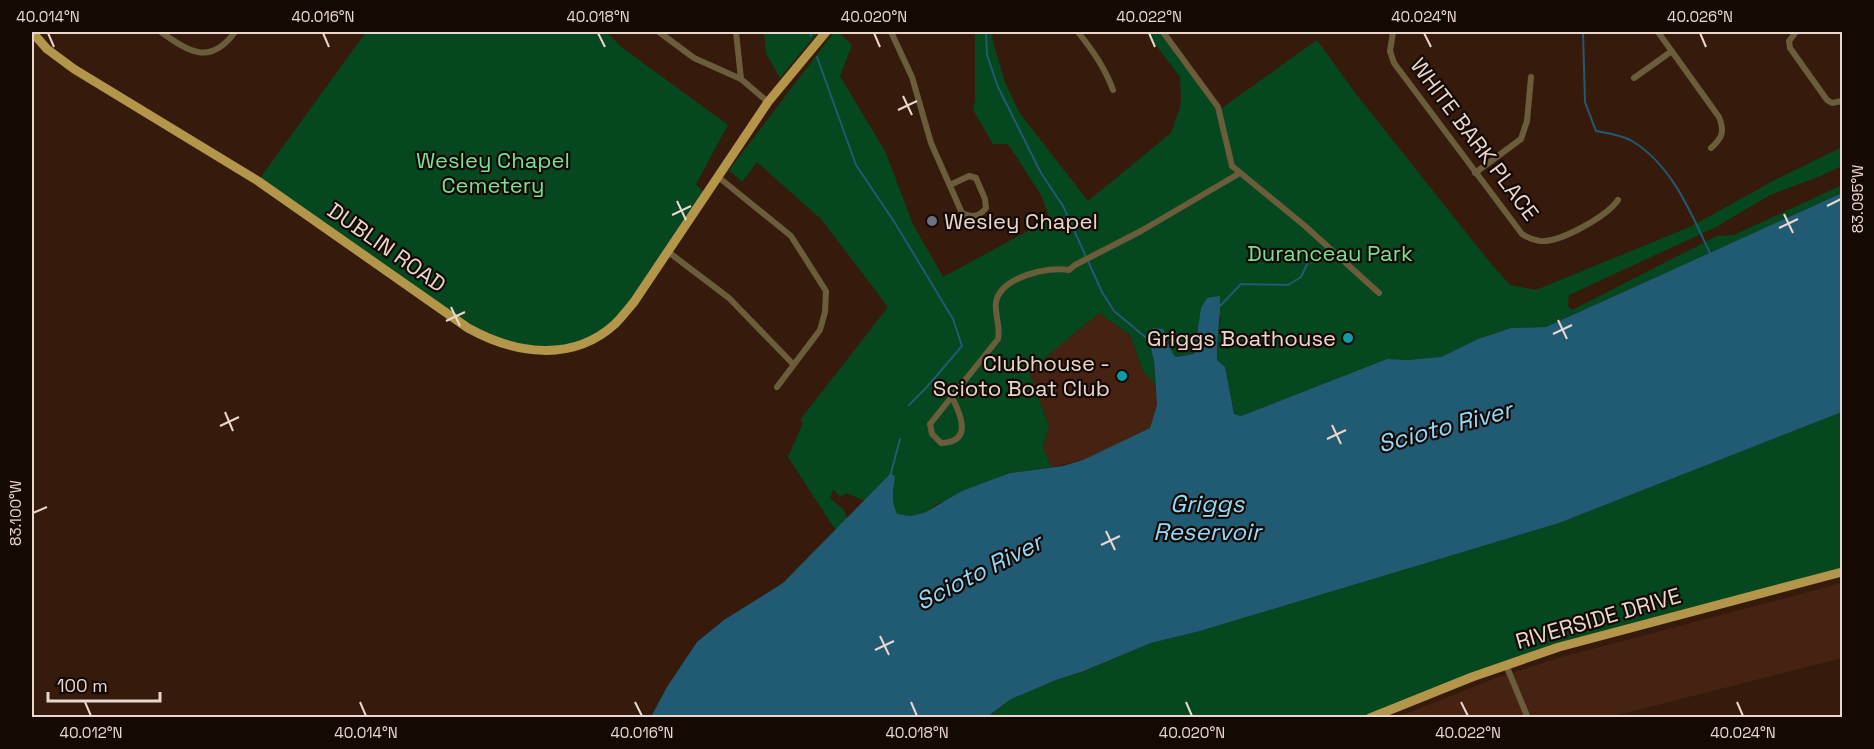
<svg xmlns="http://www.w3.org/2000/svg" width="1874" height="749" viewBox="0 0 1874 749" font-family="'Space Grotesk',sans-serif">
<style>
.built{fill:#452211}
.green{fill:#05471f}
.water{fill:#215a73}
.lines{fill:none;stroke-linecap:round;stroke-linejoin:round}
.stream{stroke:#215a73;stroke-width:2}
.street{stroke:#6b5d3b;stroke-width:6}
.primary{stroke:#b4964b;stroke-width:9}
.ticks{fill:none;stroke:#ead7ce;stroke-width:2}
.worship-dot{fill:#6b7280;stroke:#150904;stroke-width:2}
.culture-dot{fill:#0f9aa8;stroke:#150904;stroke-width:2}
.labels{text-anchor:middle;stroke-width:4.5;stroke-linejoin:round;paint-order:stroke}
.street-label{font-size:22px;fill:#ead7ce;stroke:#150904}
.park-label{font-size:22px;fill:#77e192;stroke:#150904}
.poi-label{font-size:22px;fill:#ead7ce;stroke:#150904;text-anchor:end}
.water-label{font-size:24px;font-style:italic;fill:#90dafe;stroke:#150904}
.neatline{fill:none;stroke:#ead7ce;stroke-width:2}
.ticks-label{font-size:15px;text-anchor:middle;fill:#ead7ce}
</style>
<rect width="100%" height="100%" fill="#361b0d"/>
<path class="built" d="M1099,313L1130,335L1143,370L1155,384L1157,405L1150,428L1083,460L1052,467L1043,448L1049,426L1029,371Z
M1842,583V658L1610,717L1395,718L1496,678L1562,657Z"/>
<path class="green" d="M366,32H607L620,46L728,125L696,184L705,194L634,302L598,336L556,350L496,342L258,181Z
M764,32H818L780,78L766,53Z
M834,32H838L852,45L840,76L885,151L913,224L943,277L1050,219L1041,195L1008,144H993L973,110L975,100V32H992L993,42L1005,82L1019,112L1088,201L1171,133L1181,104L1180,77L1146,32H1160L1219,110L1317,40L1356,94L1488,260L1510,285L1536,290L1692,226L1771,182L1842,147V166L1818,177L1770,195L1716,227L1569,295L1568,306L1572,310L1717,236L1734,235L1842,185V193L1546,327L1511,328L1478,339L1441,357L1407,360L1387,359L1241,416L1234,414L1225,367L1217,360L1216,346L1221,317L1197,329L1194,354L1176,357L1169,350L1168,340L1148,336L1154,361L1155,384L1143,371L1130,335L1099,313L1029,371L1049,426L1043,448L1052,467L1010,473L935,505L924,513L910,516L897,515C891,501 893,491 895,477L868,498L863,500L846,493L840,497L833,489L830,498L844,510L850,526L842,540L788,457L803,423L800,420L888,307L822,220L757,162L742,182L729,170Z
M1842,412V572L1559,647L1370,717L987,718L1011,699L1056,680L1085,671L1151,643L1200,631L1559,523Z"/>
<path class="water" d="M1842,193V412L1559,523L1200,631L1151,643L1084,671L1056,680L1011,699L987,717H651L667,687L697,642L724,620L783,583L891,473L895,477C893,491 891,501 897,514L910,516L924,513L962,491L1010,473L1063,466L1083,460L1150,428L1157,405L1154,361L1148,336L1153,328L1163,329C1168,339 1168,349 1176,357L1194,354L1201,308L1207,298L1220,296C1221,318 1216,338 1217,360L1225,367L1234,414L1241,416L1387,359L1407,360L1441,357L1478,339L1511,328L1546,327Z"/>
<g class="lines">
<path class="stream" d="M810,32L811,36
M986,32L987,55L998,87L1041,173L1063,206L1102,292L1114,311L1150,341
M1583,32L1585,102L1596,131C1607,133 1622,135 1632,141C1672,165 1691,213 1710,253
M817,57L856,165L895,223L953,319L962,346L926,388L909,405
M1220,306L1241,284L1288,285L1301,277L1313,252
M891,473L900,439"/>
<path class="street" d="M161,32C189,52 210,66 235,32
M659,32L694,58L741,79L768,102
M736,32L741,79
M891,32L912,77L931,143L962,213C972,218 979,217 986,208L985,199L976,178L969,176L950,185
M1078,32C1093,51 1105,68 1113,90
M1163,32L1218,107L1232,166L1305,226L1379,293
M1393,32L1390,51L1394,63L1522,234C1528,238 1534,240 1540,241C1560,243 1607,216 1618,200
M1658,32L1719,117C1725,132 1722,138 1711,148
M1796,32L1789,41L1790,48L1827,100L1832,103L1842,101
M1634,78L1672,51
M1475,173L1521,139L1527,121L1531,77
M717,176L791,236L826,291L825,312L820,330L777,387
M667,251L729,298L793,364
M952,397C961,415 973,442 941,443L932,434L930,424L998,339C1001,326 994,314 996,302C1001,277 1048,266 1069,270L1075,265L1141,231L1240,173
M1506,665L1528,718"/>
<path class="primary" d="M32,32L47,49L74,69L258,181L468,328C515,354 572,363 615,324C622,317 628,309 634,302L768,102L826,32
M1370,718L1472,677L1559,647L1842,572"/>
</g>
<path class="ticks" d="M48,33L54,47M323,33L329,47M598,33L605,47M874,33L880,47M1149,33L1155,47M1424,33L1431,47M1700,33L1706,47M903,96L912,115M898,110L917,101M677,201L686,220M1827,206L1841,199M1784,214L1793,233M672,215L691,206M1779,228L1798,219M451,307L460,326M1558,320L1567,339M446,321L465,312M1553,334L1572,325M225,412L233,431M1332,425L1341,444M220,426L239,417M1327,439L1346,430M33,513L47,507M1106,531L1115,550M1101,545L1120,536M880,636L889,655M875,650L894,641M85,702L91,716M360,702L366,716M635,702L642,716M911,702L917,716M1186,702L1192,716M1461,702L1468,716M1737,702L1743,716"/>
<circle class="worship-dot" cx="932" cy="221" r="6"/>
<g class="culture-dot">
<circle cx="1348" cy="338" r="6"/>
<circle cx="1122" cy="376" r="6"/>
</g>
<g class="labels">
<g class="street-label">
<text transform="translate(1475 139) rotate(53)" y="8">WHITE BARK PLACE</text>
<text transform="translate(387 247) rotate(35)" y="8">DUBLIN ROAD</text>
<text transform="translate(1598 618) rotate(-16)" y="8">RIVERSIDE DRIVE</text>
</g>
<g class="park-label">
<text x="493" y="168">Wesley Chapel<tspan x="493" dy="25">Cemetery</tspan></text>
<text x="1330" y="261">Duranceau Park</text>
</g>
<g class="poi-label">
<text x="944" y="229" text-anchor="start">Wesley Chapel</text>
<text x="1336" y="346">Griggs Boathouse</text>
<text x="1110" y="371">Clubhouse -<tspan x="1110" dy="25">Scioto Boat Club</tspan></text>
</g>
<g class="water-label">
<text transform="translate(1445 427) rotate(-15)" y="8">Scioto River</text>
<text x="1207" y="512">Griggs<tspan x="1207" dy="28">Reservoir</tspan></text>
<text transform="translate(979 572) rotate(-27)" y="8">Scioto River</text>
</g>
</g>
<rect width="1874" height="749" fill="none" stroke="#150904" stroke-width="66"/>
<path d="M48 692v9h112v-9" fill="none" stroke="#ead7ce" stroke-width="3"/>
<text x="57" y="692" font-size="18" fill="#ead7ce" stroke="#150904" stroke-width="4.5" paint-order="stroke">100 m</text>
<rect x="33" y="33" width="1808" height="683" class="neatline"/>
<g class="ticks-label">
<text x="48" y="22">40.014°N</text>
<text x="323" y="22">40.016°N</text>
<text x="598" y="22">40.018°N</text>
<text x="874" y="22">40.020°N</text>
<text x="1149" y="22">40.022°N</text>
<text x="1424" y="22">40.024°N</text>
<text x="1700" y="22">40.026°N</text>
<text transform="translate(1858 199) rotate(-90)" y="5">83.095°W</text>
<text transform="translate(16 513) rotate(-90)" y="5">83.100°W</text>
<text x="91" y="738">40.012°N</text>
<text x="366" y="738">40.014°N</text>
<text x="642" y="738">40.016°N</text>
<text x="917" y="738">40.018°N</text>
<text x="1192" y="738">40.020°N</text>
<text x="1468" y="738">40.022°N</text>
<text x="1743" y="738">40.024°N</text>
</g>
</svg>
